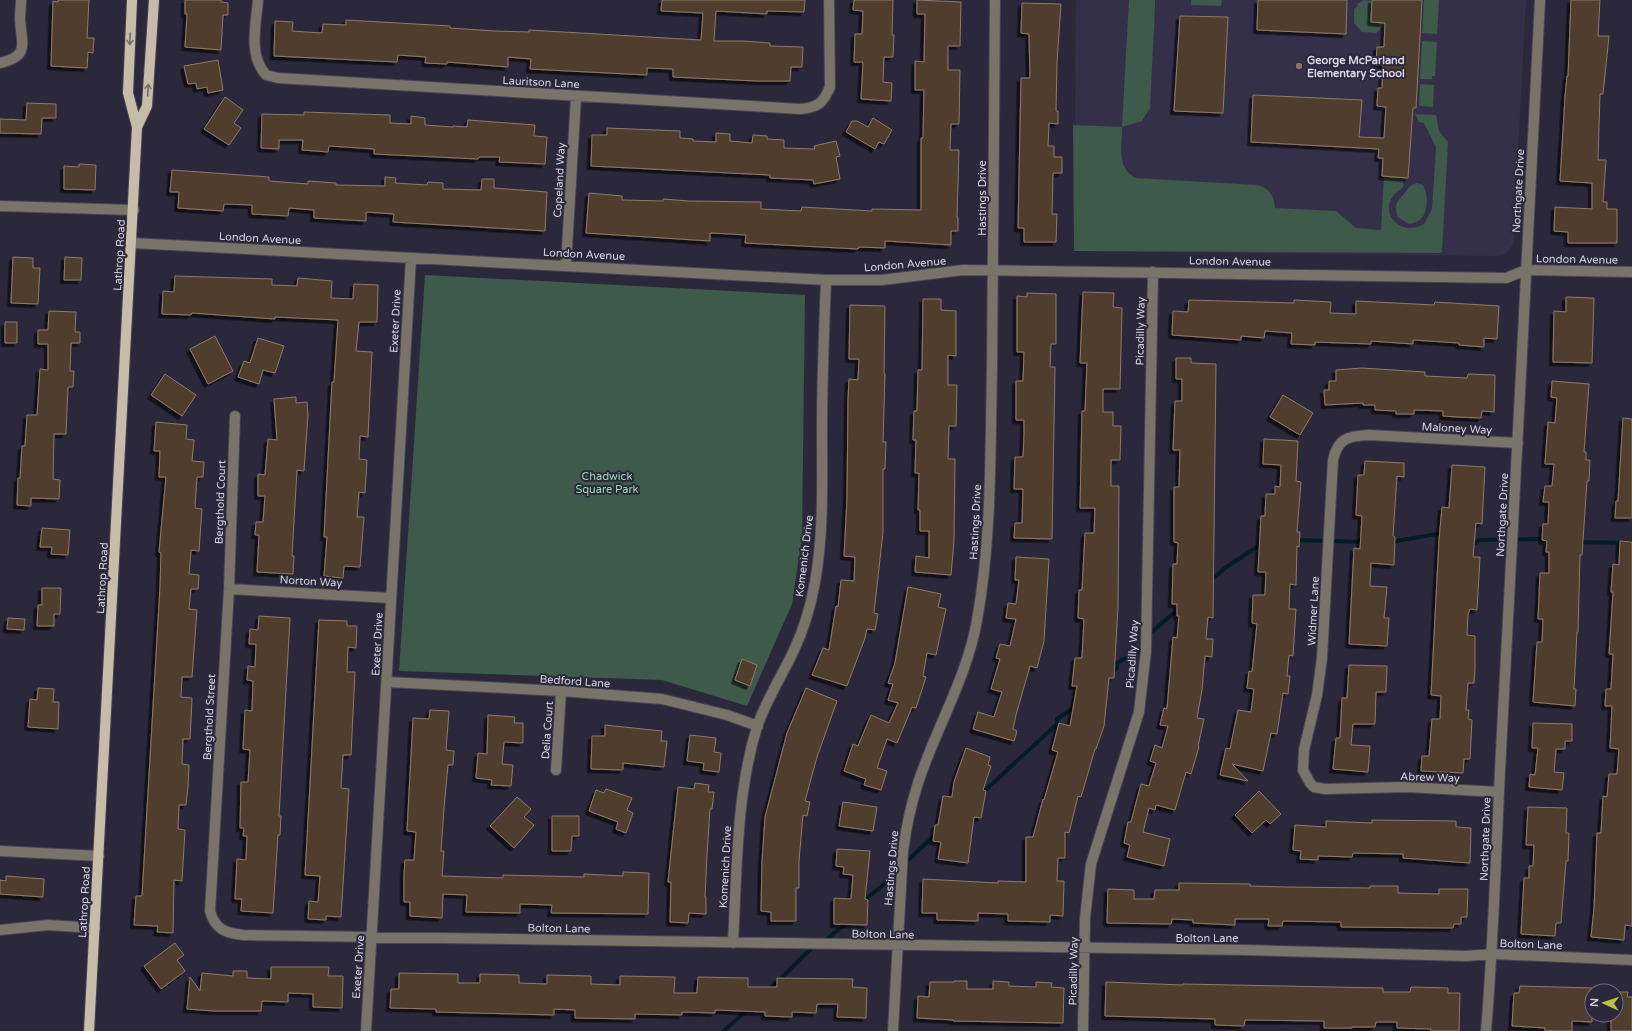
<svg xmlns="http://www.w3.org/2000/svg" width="1632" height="1031" viewBox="0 0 1632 1031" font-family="'Varela Round',sans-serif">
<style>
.built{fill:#353049}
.green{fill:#3d5a4a}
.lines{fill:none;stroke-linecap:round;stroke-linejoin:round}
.stream{stroke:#031c27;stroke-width:4}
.building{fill:#503e2f;stroke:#8e7969;filter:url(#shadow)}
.minor-casing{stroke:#474457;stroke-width:12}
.major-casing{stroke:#474457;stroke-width:12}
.minor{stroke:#78746a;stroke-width:10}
.major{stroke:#c5bda8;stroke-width:10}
.oneway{stroke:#716b6d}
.education-dot{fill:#8d6e63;stroke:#2c283c;stroke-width:1.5}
.labels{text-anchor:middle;stroke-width:4;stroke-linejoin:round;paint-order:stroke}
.poi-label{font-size:11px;font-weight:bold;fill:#d7d5e2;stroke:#2c283c;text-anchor:start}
.street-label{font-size:11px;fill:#d7d5e2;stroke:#2c283c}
.park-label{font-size:11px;fill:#94ddb4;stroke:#2c283c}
</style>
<defs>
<filter id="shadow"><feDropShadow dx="-3.5" dy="3.5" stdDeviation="0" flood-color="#0009"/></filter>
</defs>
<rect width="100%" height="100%" fill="#2c283c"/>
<path class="built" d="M1076,0H1526L1513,245L1504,255L1499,256L1074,251Z"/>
<path class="green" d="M1129,0H1155V6L1150,108L1142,121L1122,127C1122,146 1116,169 1136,178L1257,185C1269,188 1274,195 1275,208L1336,211L1356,228L1381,230L1384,176L1404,178L1403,187C1400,191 1395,192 1393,196C1379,216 1403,237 1424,224L1432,209L1436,147L1424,123L1419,122L1415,114L1436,115L1439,131L1448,142L1442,252L1440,253L1074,251L1073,125L1122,127Z
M1191,0H1222L1221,6L1191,5Z
M1364,0L1372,1L1385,23V25L1376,33L1362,32L1354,23V9L1358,6L1357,4Z
M1424,0H1439L1437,34L1422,33Z
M1422,41L1437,42L1435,76H1432V79H1420Z
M1420,84L1434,85L1433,107L1419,106Z
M1417,183L1423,185C1430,199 1429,222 1409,224L1398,217C1394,207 1396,202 1403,195C1408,189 1409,185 1417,183Z
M425,275L805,295L802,537L792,604L747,706L662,680L399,671Z"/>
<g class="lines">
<path class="stream" d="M1295,540L1366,542
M1390,542L1443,533
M1578,542L1632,543
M1469,543H1476L1479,540L1547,539
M1210,581L1225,568L1260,545L1263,546
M1148,635L1181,607
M1111,673L1117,668V663L1146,647
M981,794L1057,724V719L1078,705
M904,864L937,833
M862,902L901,871
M823,942L843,926L844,921
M769,990L814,946
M724,1031L749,1008"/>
</g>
<path class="building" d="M58,0H89L87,38H94L93,53L88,52L87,68L51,66L53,1L58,2Z
M185,0H221V2L228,3V15H223L221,50L185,47L187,14H185Z
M662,0H805L804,12L767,11V14L716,11L714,41H743L770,43V46L803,47L802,67H791L790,81H756L673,77V69L647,68V75L530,69L531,59L508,57V67L447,62V64L425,63L426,57L398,55L397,62L274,56L275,21L293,22L292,31L322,33L323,24L346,25V20L450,26V28L495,31L529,32V30L701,40L703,13L661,11Z
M854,0H893L892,35H894L893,57H884L883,82L892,83L891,101L861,99L863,62H854L855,34H862L863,11L853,10Z
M917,0L961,2L960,46H948V70H960L959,124H951L950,150H959L957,217H958V231H951V245L885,241V248L859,247L858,249L745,243L746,235L731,234L710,233V241L586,233L589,193L622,196V200L663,201V199L689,201L761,202V209L801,211L802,207L872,211V209L921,210V138H923L924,90H915V61L924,62L925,14H917Z
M1258,0H1347L1346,34L1257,30Z
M1372,0H1422L1416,108H1413L1408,178L1382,176L1383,158H1378L1379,149L1251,142L1253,95L1362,100L1359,137L1384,138L1386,107L1377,106L1378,88H1382L1383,65L1376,64L1377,47H1384L1385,23L1371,22Z
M1571,0H1600L1598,36H1609L1603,94H1600L1598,160H1606L1603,202H1607V209H1617V243H1568V232L1554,231L1555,207L1592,209V183L1560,181L1565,97L1567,76H1568Z
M1022,3L1061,4L1057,63L1056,111H1058V124L1049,123L1048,146H1054V157H1062V173H1053L1052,214H1057L1056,242H1024V228H1018L1021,78H1030L1029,34L1021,33Z
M1180,16L1228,17L1223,113L1174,111Z
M218,60L223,90L208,93L207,87L197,89L196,83L188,84L184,66Z
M225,97L243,110L234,123L241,128L229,145L204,129Z
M27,103L56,104V118H42L41,134L0,133V119L26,120Z
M304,112L390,115V123L411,124V116L425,118V125L453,127V126L467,127L468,120L535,125L534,136L547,137L545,164L499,162L500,157H479L478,159L374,154V149L329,146L328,152L302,150L303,140H279V149L261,148L262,114L304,115Z
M873,118L892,130L884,144L879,142L875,149L846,132L852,121H857L868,127Z
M607,128L680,131V138L693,139V141L716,142V133L730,134V141L752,143L753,135L767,136V139L784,140V148L815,149L814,146L836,141L840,156L836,157L840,179L814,184L813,180L770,178V175L591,166L592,135H607Z
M79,164L96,165L95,190L64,189V166L79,167Z
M172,170L269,177V181L308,184V181L336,183V185L385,186V177L396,178L395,183L427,185L428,182L443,183V189L481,190L482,179H494V188L547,192L545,231L393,222L394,214L366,212V221L314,218V210L289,208L288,216L252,214V205L224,204L223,211L178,208L179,192H170Z
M13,257L33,258V268H40L38,304L11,303Z
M65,257L82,258L81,280H64Z
M175,276L272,279V285L297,286L298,278L332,281L331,298L353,299L354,284L378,285L377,322H359L356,351L372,352L368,437L360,436L359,459L367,460L365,493L359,492L357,517H364L360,567L344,566L343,578L324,576L327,537H324L332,382H334L338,320L275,317V319L192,313L191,315L162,314L163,291L174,292Z
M1083,292L1114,293L1113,307L1122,308L1120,389H1103V412H1113V426H1121L1120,460H1111V486H1119L1118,607L1114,678H1109L1104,726L1096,749H1095L1081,797L1078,796L1069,833L1065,832V858H1058L1057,881H1064L1063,916L1050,915V922L1008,921V914L978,913V921L937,920V913H922L923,879L998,883V881L1026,882V837H1033L1043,799L1044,800L1058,752L1052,750L1059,723L1070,726L1077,686H1072L1075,658H1082L1084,619L1078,618L1079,590H1082L1085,533H1094L1095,508H1080L1082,411H1085L1087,363H1080Z
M1027,293L1056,294V344H1051L1050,367H1055L1052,539L1014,538L1015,523H1022L1023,489H1014L1015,457H1023L1024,435V420H1016V381H1023L1024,352H1017V296L1027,297Z
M1566,297L1594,298L1592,363L1553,362L1554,311L1566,312Z
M923,299H941V310L956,311V356L948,355V385H957L956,426H949L948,459H955L954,541L951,575L915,572L916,556L929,558V531H920V510H918L919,473H915L916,440H913L914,411H917L918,370H922Z
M1189,300L1294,303V300L1331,302L1330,313L1356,314V301L1434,305L1435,302L1499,306L1497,339L1484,338V347L1459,345V343L1413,340V344L1371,341V344L1315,342V345L1291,344L1292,333L1265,331L1264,338L1241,336V340L1172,335L1173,311L1188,312Z
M850,305L885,306L884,374H885L883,442H886L885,469H883V532L874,613L878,614L875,630L867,629L865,638L847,686L812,675L823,648L829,650L836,606L838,607L841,580L854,581L855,557L844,556L847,499L848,399L849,379L858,380L859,359H849Z
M49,311L76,312L75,332H80V343H71L70,371H74L73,387H68L66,434H54L53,479L60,480L59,499L31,498V506L17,505L18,478H20L22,446H25L27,415H37L40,369L48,370V344H38V330H48Z
M5,322H17V343H5Z
M215,336L233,371L208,384L190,349Z
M258,338L284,346L275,373L263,370L259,384L238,377L244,361L250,363Z
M1176,358H1191V363L1216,364L1213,618L1208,617L1206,639H1213L1212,657L1205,656L1202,690L1197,718L1204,719L1198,746L1199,747L1191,774L1186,772L1175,810L1156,805L1155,810L1149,808L1143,832L1170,839L1164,866L1127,857L1130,845L1124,843L1128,822H1131L1141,784L1149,786L1156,763L1150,761L1155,745L1162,748L1168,726L1160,725L1164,708L1167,709L1173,637L1177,638L1179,616H1177V604H1172L1173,564H1177L1178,543L1174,542V487H1179L1180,450H1173L1175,401H1182V379H1176Z
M1362,368L1425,372V376L1467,378L1468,374L1495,375L1494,412L1482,411L1481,418L1457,417L1443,416V411L1414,410V414H1396V411L1375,410V405H1363V403L1325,405L1324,390H1329V381H1336V370Z
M165,374L196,395L182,416L151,395Z
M1552,381L1589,384L1584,452H1586V460H1590L1589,481H1587L1582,555H1580L1578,632H1577L1574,689H1576L1575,706L1533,702L1537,642H1542L1543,619H1538L1540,573H1549V552H1546L1547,541L1542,540L1543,524H1548L1549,502H1543L1545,486H1552L1554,464H1545L1548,422L1555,423L1557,398L1551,397Z
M1283,395L1313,413L1300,435L1270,417Z
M296,397V403L307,402L308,415L304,471L297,470L292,556H294L293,574L257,572L259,535H255L256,522H263L265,496H258V474L265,475L268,439L277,440L274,399Z
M1623,418L1632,419V518H1615L1616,501H1618Z
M156,422L187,425L186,439L194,440L192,461L204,462L203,477H197L195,508L202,509L199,551L191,550L189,574L199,575L198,589H191L189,609L197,610L192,677H182L181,697L192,698L191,720L190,739H183L182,764L189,765L188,787L186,805H179L178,829L185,830L182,881L174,880L173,933L157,932L158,926L134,925L136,896H142L160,587L161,553L159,552L166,477H159L160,451H154Z
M1264,439L1298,441L1296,481L1301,482L1297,532H1300L1299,547L1297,546L1296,585L1290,584L1289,609H1296L1293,656L1289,655L1287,676H1290L1288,694L1283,693L1277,734L1271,733L1263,771L1232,764L1248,781L1220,775L1226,748L1230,749L1238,710L1251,712L1254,689L1247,688L1249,671L1252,672L1257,624L1252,623L1253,595H1265L1266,572H1258L1261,516H1265L1266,494H1275V486L1280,487L1281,465L1263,464Z
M1365,461L1404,463V477L1397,476L1393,536L1395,537L1394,565L1371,563L1370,586L1387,587L1384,618H1389L1387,646L1349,644L1354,548L1360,549L1362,516L1356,515L1358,475H1364Z
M1452,465L1485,467L1482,524L1476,523L1473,557H1480L1477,610L1470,609L1468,614L1467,635L1475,636V669L1474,683H1468L1466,710H1469L1468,719L1472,720L1470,759H1464L1463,773L1421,771L1422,756H1429L1432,719H1440L1441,696L1431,695L1439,540L1442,507L1449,508Z
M42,528L70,530L68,555L51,554L52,547H40Z
M1620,541L1632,542V926L1625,925L1624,940L1591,937L1594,909L1597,833H1601L1603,796L1607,797L1609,774H1617L1619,749L1610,748L1612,706H1605L1606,689H1611L1613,654H1609L1613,592H1611L1613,564L1619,565Z
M1016,557L1049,559L1044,641L1037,668L1030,666L1016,715L1013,729L1017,731L1014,741L973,729L978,712L994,717L1002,692L991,689L1000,659L996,658L1000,644L1010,646L1016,619L1006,618L1008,603L1016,604L1019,580H1015Z
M908,587L941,594L938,607L946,609L936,655L927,653L923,676L926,677L916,708L912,707L897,743L887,739L877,768L887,771L881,790L864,785L866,779L844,771L853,744L858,746L871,715L889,723L898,703L888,700L893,684L888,683L895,663Z
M42,588H61L60,614H54V626H37L38,605H42Z
M259,616L290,618L279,816H281L280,835H278L273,913L241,911L242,899H235L237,859L246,860L247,836H243L244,828H240L241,782H248L250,750L243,749L245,710L252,711L253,681L247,680L248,666L255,667L256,644H249L250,629L258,630Z
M8,618L25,619L24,630L7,629Z
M319,620L347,621V626H357L356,648L348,647L347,672H355L351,755H343L341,788L349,789L341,917L326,916V920L308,919L309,901L318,902L320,876L305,875Z
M742,659L757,665L750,686L735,680Z
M1349,665L1387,666L1386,692H1376L1375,724H1353L1351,745L1370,746L1368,772L1333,769L1336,738H1340L1342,698H1347Z
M38,688L54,689L53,702H59L58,729L28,727L30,699L37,700Z
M806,688L837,701L817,757L805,801L810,802L807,816L803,815L799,861V888H796V921H771V912L761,911L762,861L765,817L787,733Z
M430,710L449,711L446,750L454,751L453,765H448L444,808L441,851H444L442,876L503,878V875L584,877V874L623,876V872L649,873L648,914L551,913L552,905L520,904V913L466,912L467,895L443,894L442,918L410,916V902H404V875L405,860H414L416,832L407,831L413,718L429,719Z
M488,715L515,717L514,723H523V743L504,742L502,764L513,765L511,786L491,785L492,780L476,778L478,753L487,754Z
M1533,723L1572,724V741H1565V749H1556L1554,772L1564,773L1562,790L1529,787L1530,774L1535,775L1538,748H1532Z
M605,725L662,731L661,741H667L664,767L623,763V770L591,769L592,736H605Z
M690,735L716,738L714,752L721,753L719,772L703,770L704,763L687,761Z
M966,748L990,757L988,765L991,766L983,790L986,791L981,818L974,817L968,863L938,859L941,842L933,841L935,825H938L943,796L952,797L954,782Z
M695,783L709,785L708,792H714L712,809H710L707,855L705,897H706V914L689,913L688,923L670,922L671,882H668L678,787L694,789Z
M606,789L632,798L627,810L633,813L626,833L616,829L618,822L589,811L596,790L604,793Z
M1259,791L1281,814L1270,824L1266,820L1252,833L1235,815Z
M517,797L531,809L524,817L534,825L514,848L490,826Z
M843,802L877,807L873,831L839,826Z
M1528,807L1567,808L1566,833H1569L1568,861H1566L1561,923H1556L1555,936L1521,934L1524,878H1529V866H1533L1534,845H1526Z
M552,816H579V836H572L571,851H552Z
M1372,820L1456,821V827L1471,828L1470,863L1403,858V854L1353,853L1352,857L1318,856V860L1300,859L1301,851L1293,850L1295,825L1326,827V821L1372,823Z
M837,849L870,851L865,899L868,900L867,925L834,924V898L851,899L853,875L843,874L844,867L836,866Z
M6,876L44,879L43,897L0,894V880L6,881Z
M1179,883L1250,884V886L1286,887L1370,888V886H1398V893L1439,894V889H1468L1467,917H1461V924H1454L1453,928L1341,927V922L1283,921L1282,926H1268L1269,919H1235V925L1193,923V920L1172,919L1171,924L1107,923L1108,889L1134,890V899H1154L1155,890H1179Z
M175,943L184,955L177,960L185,971L161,989L144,966Z
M271,967H329L328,976H343L342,1008L313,1007V994L288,993V1002L262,1001L261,1011H214L187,1009L190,977L200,991L202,973L233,976V971H247V978L271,979Z
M399,973L458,974V983H480V974L519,975V983L547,984V975L591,976V984L620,985V976L675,977L674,993H697L698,977L748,978V987H777V978L853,979L852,987L867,988L866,1018L837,1017L838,1004H817L816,1013L792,1012V1017L765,1016V1012L715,1010V1013L682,1012V1015L635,1014V1019L575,1018V1010L554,1009V1015L436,1012V1009L390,1008L391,989H399Z
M954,981H967V989H993V981L1009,982V986L1036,987V982L1052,983L1051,987L1064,988L1063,1023L953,1021V1020L917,1018L918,996L929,997L930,982H954Z
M1106,982L1183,985V984L1383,988V992H1410L1411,987L1448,988V993H1460L1459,1031H1431V1029L1397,1028V1022H1376L1375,1027H1352V1028H1324V1021L1245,1020L1244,1026L1215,1025V1019L1105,1016Z
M1520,986L1592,988V1022L1572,1021V1031H1545V1028L1512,1026L1514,993H1519Z
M1616,992H1628L1627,997H1632V1031H1611V1015H1616Z"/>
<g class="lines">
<g class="minor-casing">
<path id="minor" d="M258,0C256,25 248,55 266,75L278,78L801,109C819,107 823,103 830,87L829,0
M0,63C31,56 21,43 20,19C20,13 21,6 21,0
M0,206L134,210
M132,243L826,280H882L963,270L1506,278L1526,270L1632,272
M566,265L576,97
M235,416L229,589L210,911C215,929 225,933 243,935L1245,950L1466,956L1493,954L1632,960
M229,589L391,598
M387,682L561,691L662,699L727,715L758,726
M556,770L561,691
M1499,792L1407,787L1325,789L1314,787L1310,783L1303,770L1304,750L1317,695L1322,658L1333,460C1338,438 1348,436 1369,435L1518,443
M0,851L99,856
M0,930L48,925L95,928
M733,943C737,871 736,795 757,727C766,700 782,676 794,650C804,629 811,605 815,582C824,532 822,480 822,429C822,379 824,330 826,280
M366,1031L411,258
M893,1031L903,851C906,828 911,805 918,783C936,728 967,678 977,620C992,538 990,453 992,369C993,246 994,123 995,0
M1083,1031L1085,918L1091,864L1139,712L1146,651L1153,272
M1486,1031C1494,938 1496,845 1501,751C1515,501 1527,250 1540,0"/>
</g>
<g class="major-casing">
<path id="major" d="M137,127L147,106L154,0
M89,1031L137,127L128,93L132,0"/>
</g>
<use href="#minor" class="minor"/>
<use href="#major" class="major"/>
</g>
<defs><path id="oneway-shaft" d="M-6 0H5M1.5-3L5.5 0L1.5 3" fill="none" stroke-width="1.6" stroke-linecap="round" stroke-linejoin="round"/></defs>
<g class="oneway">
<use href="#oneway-shaft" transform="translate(130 39) rotate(92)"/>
<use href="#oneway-shaft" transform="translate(148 90) rotate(-87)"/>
</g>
<circle class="education-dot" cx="1299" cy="66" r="4"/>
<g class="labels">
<g class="poi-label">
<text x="1307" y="64">George McParland<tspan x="1307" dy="13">Elementary School</tspan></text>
</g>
<g class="street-label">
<text transform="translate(541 82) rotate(3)" y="4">Lauritson Lane</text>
<text transform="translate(559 180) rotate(-87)" y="4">Copeland Way</text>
<text transform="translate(1518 191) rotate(-87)" y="4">Northgate Drive</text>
<text transform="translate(982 198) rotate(-90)" y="4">Hastings Drive</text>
<text transform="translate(260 238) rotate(3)" y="4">London Avenue</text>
<text transform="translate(584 254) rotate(3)" y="4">London Avenue</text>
<text transform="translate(119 255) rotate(-87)" y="4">Lathrop Road</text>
<text transform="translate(1577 259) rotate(1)" y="4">London Avenue</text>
<text transform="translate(1230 261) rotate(1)" y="4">London Avenue</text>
<text transform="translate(905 264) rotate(-5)" y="4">London Avenue</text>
<text transform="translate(395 321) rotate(-87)" y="4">Exeter Drive</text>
<text transform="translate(1140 331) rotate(-89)" y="4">Picadilly Way</text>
<text transform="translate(1457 428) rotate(3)" y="4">Maloney Way</text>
<text transform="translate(220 502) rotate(-88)" y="4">Bergthold Court</text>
<text transform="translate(1502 515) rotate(-87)" y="4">Northgate Drive</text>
<text transform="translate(975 522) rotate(-87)" y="4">Hastings Drive</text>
<text transform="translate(804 556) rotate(-83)" y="4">Komenich Drive</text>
<text transform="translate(102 578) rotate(-87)" y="4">Lathrop Road</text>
<text transform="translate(311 581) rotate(3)" y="4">Norton Way</text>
<text transform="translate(1313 611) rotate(-87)" y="4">Widmer Lane</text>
<text transform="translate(377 644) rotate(-87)" y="4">Exeter Drive</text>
<text transform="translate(1132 654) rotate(-86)" y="4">Picadilly Way</text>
<text transform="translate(575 681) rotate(4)" y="4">Bedford Lane</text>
<text transform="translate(209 717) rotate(-87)" y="4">Bergthold Street</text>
<text transform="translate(547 730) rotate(-86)" y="4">Delia Court</text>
<text transform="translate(1430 777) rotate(2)" y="4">Abrew Way</text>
<text transform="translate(1485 839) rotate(-88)" y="4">Northgate Drive</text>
<text transform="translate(725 867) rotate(-87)" y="4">Komenich Drive</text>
<text transform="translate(891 868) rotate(-85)" y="4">Hastings Drive</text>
<text transform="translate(84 902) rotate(-87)" y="4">Lathrop Road</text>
<text transform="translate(559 928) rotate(1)" y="4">Bolton Lane</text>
<text transform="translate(883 934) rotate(1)" y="4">Bolton Lane</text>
<text x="1207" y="942">Bolton Lane</text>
<text transform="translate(1531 944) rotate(2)" y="4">Bolton Lane</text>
<text transform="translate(358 967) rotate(-86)" y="4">Exeter Drive</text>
<text transform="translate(1073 971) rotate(-89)" y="4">Picadilly Way</text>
</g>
<g class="park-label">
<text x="607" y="480">Chadwick<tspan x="607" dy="13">Square Park</tspan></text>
</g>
</g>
<g transform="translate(1604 1003) rotate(273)"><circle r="19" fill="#2c283c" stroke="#706d7e"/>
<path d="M0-3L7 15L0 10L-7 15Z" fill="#bcbf44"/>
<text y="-6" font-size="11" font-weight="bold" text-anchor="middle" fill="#d7d5e2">N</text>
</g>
</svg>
